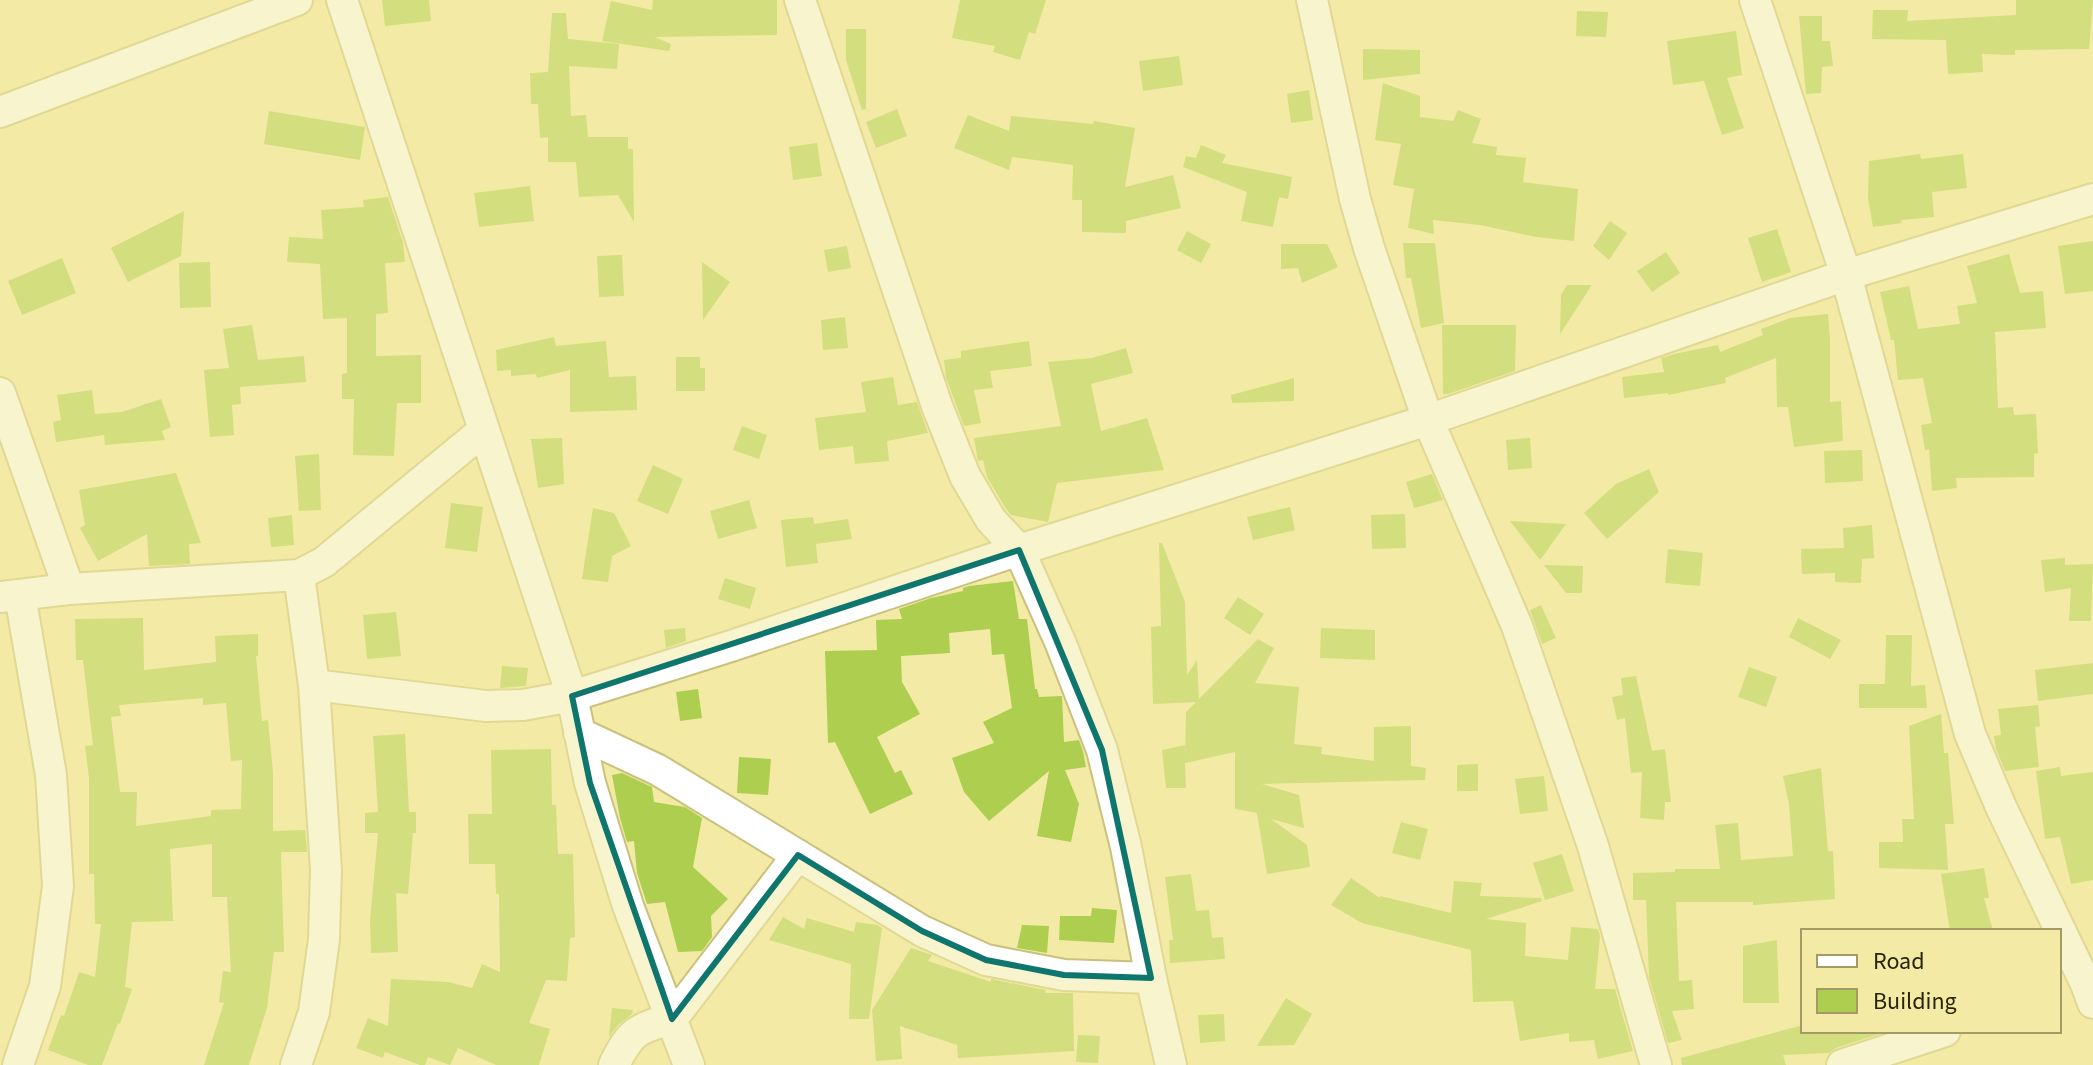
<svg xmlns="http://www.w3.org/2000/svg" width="2093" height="1065" viewBox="0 0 2093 1065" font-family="'Source Sans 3',sans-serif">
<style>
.building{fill:#adce4e;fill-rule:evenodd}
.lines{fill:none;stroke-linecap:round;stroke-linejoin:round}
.minor-casing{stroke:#cac17d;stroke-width:34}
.minor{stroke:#fff;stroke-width:30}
.marked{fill:none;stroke:#0f766e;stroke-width:6;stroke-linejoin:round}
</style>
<rect width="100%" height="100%" fill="#f3eba5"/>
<path class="building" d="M382,0H429L431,21L385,26Z
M653,0H777V35L655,37L671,44L669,51L602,41L611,1L652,10Z
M960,0H1046L1035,34L1029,32L1020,60L993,52L995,46L952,38Z
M2016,0H2093L2089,49L2015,50V55L1982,54L1983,72L1948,74L1946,40L1872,39L1873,10H1908L1907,21L2016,15Z
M1577,11L1608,12L1606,37L1576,36Z
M552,13H566L568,39L619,44L617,69L569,66L571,116L586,115L588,137H628V149H633L634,222L618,195L579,197L576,162H548V137L540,138L538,104H531L530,73L548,72Z
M1799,16H1822V41H1830L1833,66L1822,67L1821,93L1806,94Z
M846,29H866V109L862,110L846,60Z
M1736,31L1742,75L1727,78L1744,128L1722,135L1704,81L1673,85L1667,41Z
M1363,49L1420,50V74L1363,80Z
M1179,56L1183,85L1143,91L1139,61Z
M1383,83L1420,96V117L1453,121L1458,110L1481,119L1472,143L1497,147L1496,155L1526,158L1523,182L1578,189L1574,241L1536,237L1480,225L1433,220L1434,234L1408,228L1414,189L1393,185L1401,144L1375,140Z
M1309,90L1313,120L1291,123L1287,94Z
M897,109L907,136L876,148L866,122Z
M269,111L365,127L360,160L264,144Z
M968,115L1009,131L1011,116L1093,124L1094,121L1135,128L1125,187L1173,175L1181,208L1126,221V233L1082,232V200H1072L1073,165L1012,157L1009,170L954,148Z
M817,143L822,176L793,180L789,147Z
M1201,145L1226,155L1222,163L1292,177L1288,199L1279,197L1273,227L1241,221L1247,192L1183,167L1186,156L1196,158Z
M1920,154L1921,159L1963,154L1967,188L1932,192L1934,217L1901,220L1902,223L1873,227L1868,198L1869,161Z
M530,186L534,221L479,227L474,193Z
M388,197L403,243L405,262L385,263L388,313L376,314V356L421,355V403H397L394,456L353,455L354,399H342V374L347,373V318L323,319L320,264L287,262L289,237L323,239L321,210L364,207L363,200Z
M184,211L181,256L128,282L111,248Z
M1610,221L1627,233L1609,260L1593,246Z
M1777,229L1791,272L1762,282L1748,238Z
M1187,231L1211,244L1201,263L1177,250Z
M2093,241V291L2065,294L2058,246Z
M1403,243H1435L1444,323L1421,328L1411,278H1406Z
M1281,244H1327L1338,267L1302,283L1298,268L1281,269Z
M847,246L851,268L828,272L824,250Z
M1666,252L1680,273L1652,292L1637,271Z
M2009,254L2020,293L2043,291L2046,328L1995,332L1998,408L2013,407L2014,415L2036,414L2038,453L2034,454V477L1956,478L1957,488L1932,491L1929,449L1925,450L1921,425L1932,423L1923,378L1898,380L1894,340H1891L1880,292L1909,286L1918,329L1960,324L1957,306L1977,303L1967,266Z
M622,255L624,296L599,297L597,256Z
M62,258L76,293L22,315L8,281Z
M210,262L211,307L180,308L179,263Z
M702,262L730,282L703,320Z
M1567,285H1592L1560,334L1561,295Z
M1828,314L1830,339V402L1841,401L1843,441L1794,447L1788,407H1777L1776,358L1725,378L1726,383L1668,395V393L1624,398L1622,377L1664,372L1661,358L1674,354L1718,345L1720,352L1763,335L1761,329L1790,318Z
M845,317L848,348L823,350L821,320Z
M252,325L258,360L304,356L306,382L240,387L241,404L232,405L234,435L210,437L204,370L229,368L223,329Z
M1442,325H1516L1515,371L1448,394H1443Z
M554,337L556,346L606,341L609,377L636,376L637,410L570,412V370L537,378L536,374L511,376V370L497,371L496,350Z
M1029,341L1032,366L990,371L993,388L974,390L981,423L964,426L946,378L944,360L961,358V351Z
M1126,348L1133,373L1091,384L1101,431L1147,418L1164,470L1057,483L1048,522L1011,515L1006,509L987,477L983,460L978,461L974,438L1061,426L1048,362L1092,358Z
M676,357H700V368H705V391H676Z
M893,377L898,405L917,402L928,433L887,441L889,461L855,464L853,446L819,450L815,418L866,412L861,382Z
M1294,378V401L1232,403L1231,395Z
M92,390L95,414L122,412L161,399L171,427L162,431L165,440L105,445L104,435L56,442L53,422L61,420L57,395Z
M742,426L767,435L759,459L733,450Z
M562,438L564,484L538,488L531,439Z
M1530,438L1532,468L1508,470L1506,440Z
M1862,450L1863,481L1825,483L1824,451Z
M319,454L321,510L299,511L295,456Z
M653,465L683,479L668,514L637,501Z
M1649,469L1659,492L1607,539L1584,513L1616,484Z
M176,473L201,543L189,544L190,564L149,566L147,534L98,561L80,528L85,525L79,490Z
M1432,474L1443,500L1414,508L1406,482Z
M749,500L757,528L718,539L710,511Z
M451,503L483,507L477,552L445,548Z
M1290,507L1295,530L1253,540L1247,517Z
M593,508L614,513L631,546L612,556L608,582L582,579Z
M1405,514L1406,548L1372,549L1371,515Z
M292,515L294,545L271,547L268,518Z
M813,517L814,524L848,519L852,539L816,544L818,563L786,567L781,520Z
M1510,521L1566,524L1540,560Z
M1872,525L1874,558L1862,559L1861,583L1835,582V573L1802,574L1801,549L1844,548L1843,528Z
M1159,543H1162L1185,602L1187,675L1197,660L1199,699L1258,639L1274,648L1255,683L1299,687L1294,744L1322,747L1321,754L1374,761V727L1411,726V766L1426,768L1425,780L1262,784L1299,795L1304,828L1271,819L1307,845L1310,867L1267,874L1257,813L1235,809V752L1185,763L1186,788H1166L1162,750L1185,745V759L1186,712L1196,702L1153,704L1151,627L1161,626Z
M1668,549L1703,553L1700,586L1665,583Z
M2065,558V565L2093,564L2091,621H2069L2071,588L2045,592L2041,560Z
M1544,565L1583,566L1582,593H1566Z
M725,578L756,588L750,609L718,599Z
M1013,581L1019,619H1027L1035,689H1037L1039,697L1062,696L1064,742L1079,740L1083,751L1086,767L1065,770L1079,804L1071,842L1037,836L1049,771L989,821L964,792L952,758L994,743L983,722L1012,708L1004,654L992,655L990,629L949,633L950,653L901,656L902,682L920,714L877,737L895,773L901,770L913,794L870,814L835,742L828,743L825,651L877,650L876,620L902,619L899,609L931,598L963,591V588L969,586Z
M1238,597L1264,614L1250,635L1224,618Z
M1541,605L1556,638L1542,644L1530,610Z
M396,612L401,656L367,659L363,615Z
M143,618L144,670L216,662L215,636L258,634V656H256L262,721L268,720L273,772V831L305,830L307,852H281L284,952H274L267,1008L249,1065H204L224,1003L219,1002L223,971L231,972L227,897H212V844L170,849L173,921L132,922L125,987L132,989L120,1024L118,1023L102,1065H88L48,1050L61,1015L64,1016L79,972L95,977L101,924H95L94,874H89V778L85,746L93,745L83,660H76L75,619ZM203,698V705L226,703L231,761L242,760L241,809L211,810V816L136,826L137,792H120L111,717L121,716L119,705Z
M1798,618L1841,640L1830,659L1789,637Z
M685,628L686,641L666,648L664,630Z
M1321,628L1375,630V660L1320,658Z
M1886,635H1912L1911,686L1925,685L1927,708H1859V684H1885Z
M2093,663V694L2038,701L2035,670Z
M502,666L528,668L526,686L500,688Z
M1749,667L1777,677L1766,707L1738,697Z
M1636,676L1652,751L1665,749L1671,802H1665L1664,820L1640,818L1642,772L1631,773L1625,718L1617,720L1612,697L1623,695L1621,678Z
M698,689L702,718L680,721L676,692Z
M2038,705L2040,726L2035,727L2039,767L2005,771L1996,749L1994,736L2001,735L1998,709Z
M1941,714L1944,753H1948L1954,824H1945L1948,870L1879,868V842H1903L1902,819H1914L1909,726Z
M405,734L409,812H416V833H413L408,894L396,893L398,952L371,953L370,920L378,833H365V813L378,812L373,736Z
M551,749L552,805H556L558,854H573L575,937L570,938L567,981L546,980L529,1023L550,1029L539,1065H496L458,1048L450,1065L428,1057L425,1065H420L385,1052L383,1058L356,1048L368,1018L388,1026L391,979L448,982L472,988L482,964L500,972L499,894H496L495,864H469L468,814H492L491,750Z
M739,757L771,759L768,795L737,793Z
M1478,764V791H1457V765Z
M2060,767L2061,776L2093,772V880L2071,884L2060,837L2045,839L2036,771Z
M1821,768L1828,851H1833L1835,899L1753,905V902H1676L1679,981L1692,980L1694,1009L1672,1011L1682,1040L1668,1043L1649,977L1646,900H1633V873L1675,872V869H1720L1715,825L1738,823L1741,860L1793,856L1789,804L1783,776Z
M622,773L652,787L654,802L685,807L702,818L693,867L728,899L711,916L712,937L702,951L678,952L665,902L647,904L637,873L634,841L627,842L620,818L612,775Z
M1544,776L1548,811L1520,814L1515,779Z
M1401,822L1428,829L1420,860L1392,853Z
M1562,854L1574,891L1545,900L1533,863Z
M1984,868L1989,898H1984L1993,931H1950L1941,874Z
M1191,874L1196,911L1209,910L1212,938L1223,937L1225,959L1170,963L1169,940H1173L1165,877Z
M1351,878L1380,898V896L1451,913L1454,881L1482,883L1480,896L1541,898L1542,901L1486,919L1526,923L1525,956L1568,960L1571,927L1598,929L1600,936L1595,989H1615L1633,1051L1598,1059L1594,1040L1569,1042V1033L1520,1041L1513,1001L1473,1002L1471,950L1362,923L1331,905Z
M1092,908L1117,910L1114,943L1059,940L1060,916H1091Z
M783,917L804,929L807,918L854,932L856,922L877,925L882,928L869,1019H849L851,964L769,940Z
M1022,925L1049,926L1047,953L1017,948Z
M1777,940L1779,1003H1743V946Z
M911,948L932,955L928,961L991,982V979L1010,983L1011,986V983L1046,990L1045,993H1073L1074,1051L958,1058L957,1045L900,1026L902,1059L876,1061L872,1010Z
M1286,998L1312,1014L1294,1045L1257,1046Z
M612,1008L633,1010L632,1014L618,1025L609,1037Z
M1224,1014L1225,1041L1200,1043L1198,1015Z
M1803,1025V1031H1878L1879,1034L1836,1048L1829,1053L1783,1055L1786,1065H1682L1681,1058Z
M1078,1035L1100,1036L1098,1063L1076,1062Z"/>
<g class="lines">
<g class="minor-casing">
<path id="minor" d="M342,0L572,696L590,783L628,906L689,1065
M800,0L937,406L965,476L991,520L1019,550L1061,644L1102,750L1126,847L1151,978L1171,1065
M1312,0L1355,199L1369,248L1428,420L1517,626L1593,846L1656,1065
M1755,0L1846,275L1970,734L2001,807L2086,984L2093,1003
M0,112L297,0
M0,393L69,589
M299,575L324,562L484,430
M0,597L69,589L299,575L314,685L326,870L324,939L314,1012L296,1065
M314,685L486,706L523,705L572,696L731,646L1019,550L1428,420L1846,275L2093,199
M579,733L658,770L922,931L986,960L1064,975L1151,978
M18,1065L45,986L58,886L51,775L20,595
M614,1065C630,1032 637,1028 672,1019L798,855
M1842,1065L1945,1031"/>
</g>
<use href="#minor" class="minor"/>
</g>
<path d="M0 0H2093V1065H0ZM1019,550L1102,750L1151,978L1064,975L986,960L922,931L798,855L672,1019L590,783L572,696Z" fill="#f3eba5" fill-opacity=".55" fill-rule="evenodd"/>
<path class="marked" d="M1019,550L1102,750L1151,978L1064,975L986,960L922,931L798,855L672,1019L590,783L572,696Z"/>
<rect x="1801" y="929" width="260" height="104" fill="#f3eba5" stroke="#a29b66" stroke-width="2"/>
<rect x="1817" y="955" width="40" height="12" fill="#ffffff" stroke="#a29b66" stroke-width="2"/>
<text x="1873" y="969" font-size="24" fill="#282408">Road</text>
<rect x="1817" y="989" width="40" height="24" fill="#adce4e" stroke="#a29b66" stroke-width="2"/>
<text x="1873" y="1009" font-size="24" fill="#282408">Building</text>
</svg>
